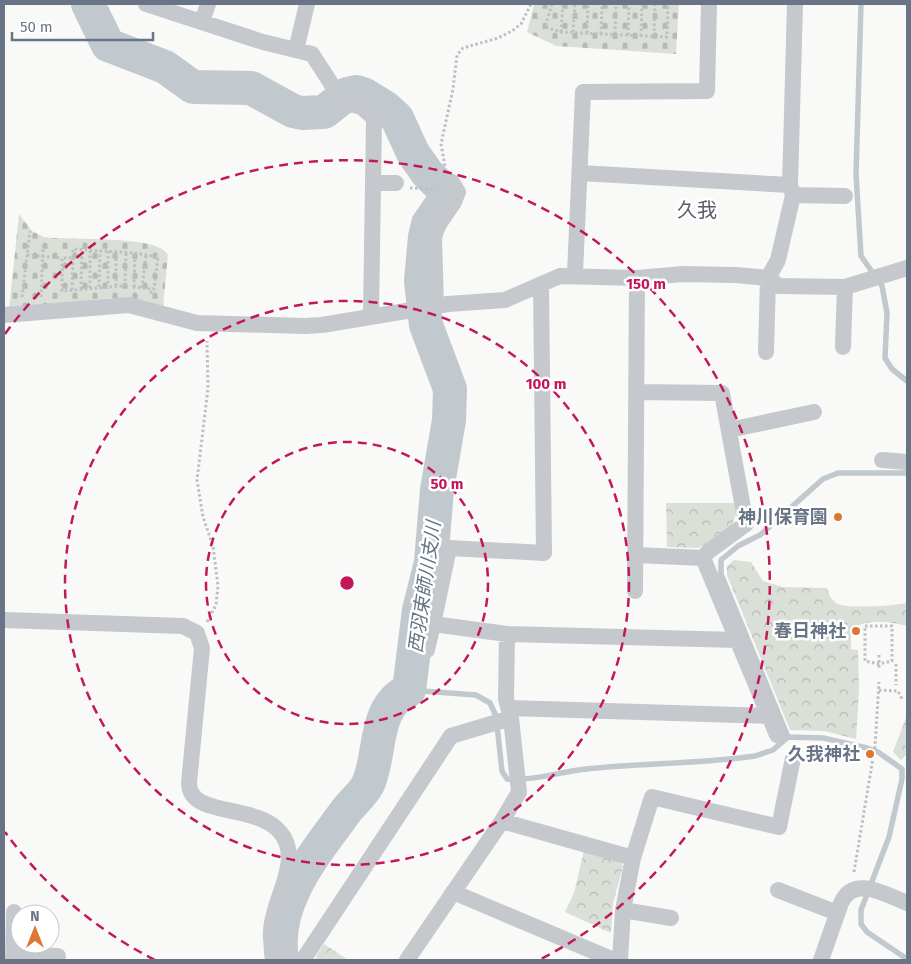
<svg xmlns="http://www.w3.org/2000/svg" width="911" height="964" viewBox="0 0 911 964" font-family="'Fira Sans','Noto Sans JP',sans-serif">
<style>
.forest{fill:url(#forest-crowns)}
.cemetery{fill:url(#cemetery-stones)}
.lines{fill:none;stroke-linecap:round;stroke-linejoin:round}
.stream{stroke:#c1c8ce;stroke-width:5.5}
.river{stroke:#c1c8ce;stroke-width:34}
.path{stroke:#bdbfc2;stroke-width:3;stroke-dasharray:2.5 2.5;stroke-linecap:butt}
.minor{stroke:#c5c8cc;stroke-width:16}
.ring{fill:none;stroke:#c2185b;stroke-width:2.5;stroke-dasharray:9 6}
.poi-dot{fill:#d73;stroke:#fff;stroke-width:2}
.labels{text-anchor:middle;stroke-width:5;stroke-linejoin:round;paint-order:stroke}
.poi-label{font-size:18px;font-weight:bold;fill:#697587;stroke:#fff;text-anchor:end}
.water-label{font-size:19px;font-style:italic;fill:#657582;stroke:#fff}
.quarter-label{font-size:20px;fill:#575f6c;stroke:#fff}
.centre{fill:#c2185b;stroke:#fff;stroke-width:2.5}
.ring-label{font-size:15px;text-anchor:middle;font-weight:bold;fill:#c2185b;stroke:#fff;stroke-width:5;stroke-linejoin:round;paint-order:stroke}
</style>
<defs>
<pattern id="forest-crowns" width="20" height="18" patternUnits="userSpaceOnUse" patternTransform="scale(1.25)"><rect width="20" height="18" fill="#dae0d8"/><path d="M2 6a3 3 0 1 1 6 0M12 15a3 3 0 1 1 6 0" fill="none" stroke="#b5bab5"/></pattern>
<pattern id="cemetery-stones" width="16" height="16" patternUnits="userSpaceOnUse" patternTransform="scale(1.25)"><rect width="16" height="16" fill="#dae0d8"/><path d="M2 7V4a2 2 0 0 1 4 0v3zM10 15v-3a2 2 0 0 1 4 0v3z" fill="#b5bab5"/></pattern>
</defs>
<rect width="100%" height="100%" fill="#f9f9f7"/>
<path class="forest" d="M666,503H737V512L732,525L699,548L667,547Z
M734,560L751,562L763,581L783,587L827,588C829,595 832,603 841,605C854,608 894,606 907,603V626C895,623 880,620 866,623C861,624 856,626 851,627V649L858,650L859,690L856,739L824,731L790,730L727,575V566Z
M907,715V754L901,760L893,752Z
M584,850L617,858L623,866L613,903L611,933L565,912L574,893Z
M324,944L347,959L346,960H316V956Z"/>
<path class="cemetery" d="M534,4H679L676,54L556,46L527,32Z
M19,214L32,231L44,237C69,241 158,234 168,255L163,307L140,300L110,298L9,309Z"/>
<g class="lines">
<path class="stream" d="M861,4L856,174L861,256L882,286L887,313L885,358L892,369L907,381
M409,690L476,695L490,703L496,716L502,771L507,779C535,781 558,772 586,769C642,763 699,764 755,756L773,750L788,737L823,738L867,748L878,752L902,769V779L889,837L861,910V924L867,932L907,959
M788,737L721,574V560L738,546L760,535L823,479L838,473H907"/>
<path class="river" d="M88,4L108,45L165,67L193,87L251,88L293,111L302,113L324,112L347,94L356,92L365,95L386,108L397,118L413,153L427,173L445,191L446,198L428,224L425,237L421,281L426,325L450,389L449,420L437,490L431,562L419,610L409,690C372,707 382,754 368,784C363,794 353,802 346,811C315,854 272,903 282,960"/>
<path class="path" d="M552,4L545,27L561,32L667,37L668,4
M561,32L563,4
M573,32L575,4
M587,33L588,4
M601,34L602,4
M615,34L616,4
M628,35L629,4
M641,36L642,4
M654,36L655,4
M445,166L441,144L453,89L457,55L463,48L498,38L512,31L521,24L531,4
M410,188L436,189
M108,251V286
M27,255L62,258
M116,286V252
M122,286L62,291V258H73V249L135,253L158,257L154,289H151
M125,286L126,252
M99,287L100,251
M133,287L151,289V295
M134,287L135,253
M90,288V251
M142,288L146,255
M81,289L82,250
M72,290L73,258
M22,297L30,231
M41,297L43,245
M207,622L216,605L218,586L213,546L203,517L197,480L208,388L207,341
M865,626H892V661L879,664L865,661Z
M879,655V669
M896,664V685
M879,690L898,691L902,699
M854,872L875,746L879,682"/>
<path class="minor" d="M146,4L263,42L312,54L343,102L361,107L374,118L371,315
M202,22L208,4
M296,50L307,4
M580,173L790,185
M373,183H396
M793,195L845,196
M575,274L583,92L707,91L709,4
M541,285L544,553L449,548L433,624L507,634L737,640
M436,306L434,238C437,220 452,209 458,192L452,182
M4,315L129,305L197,323L305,326L322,325L448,304L505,300L560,276L637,278L683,274L736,275L768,278L779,286L845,287L907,268
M843,347L845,287
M766,352L768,278L778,260L793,195L790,185L795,4
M729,430L814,412
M882,460L907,462
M635,555L703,558L709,551L746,524L722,393L636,392
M703,558L777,735
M635,591L637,278
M4,620L183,626L197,633L202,648L189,783C189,818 256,803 280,832C304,860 272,899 271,931C271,934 270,939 272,942C275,949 286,954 291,960
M427,650L433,624
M509,708L769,716
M502,821L519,792L511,718L506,699L507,634
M633,858L652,797L779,827L793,758
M778,890L837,913
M453,892L614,960
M623,910L671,918
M13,955L58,956
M13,960L14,912
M303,960L451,736L511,718
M407,960L502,821L633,858L623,910L620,960
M821,960L841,903C854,874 886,895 907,903"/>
</g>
<g class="ring">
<circle cx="347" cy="583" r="141"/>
<circle cx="347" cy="583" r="282"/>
<path d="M155 960A423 423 0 0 1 5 832M5 334A423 423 0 1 1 539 960"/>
</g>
<g class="poi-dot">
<circle cx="838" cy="517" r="5"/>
<circle cx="856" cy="631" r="5"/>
<circle cx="870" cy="754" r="5"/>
</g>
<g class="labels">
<g class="poi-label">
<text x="828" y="523">神川保育園</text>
<text x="846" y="637">春日神社</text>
<text x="860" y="760">久我神社</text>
</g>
<g class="water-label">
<text transform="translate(424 587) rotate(-82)" y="7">西羽束師川支川</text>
</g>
<g class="quarter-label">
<text x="697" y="217">久我</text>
</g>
</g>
<circle cx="347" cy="583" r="8" class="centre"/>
<g class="ring-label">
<text x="646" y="289">150 m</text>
<text x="546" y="389">100 m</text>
<text x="447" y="489">50 m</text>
</g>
<rect width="911" height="964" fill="none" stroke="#697587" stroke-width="10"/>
<g transform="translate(35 929)"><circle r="24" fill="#ffffff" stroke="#c3c8cf"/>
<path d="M0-4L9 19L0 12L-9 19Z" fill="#dd7733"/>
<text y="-8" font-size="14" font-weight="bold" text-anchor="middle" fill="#697587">N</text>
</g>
<path d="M12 32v8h141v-8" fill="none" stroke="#697587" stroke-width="2.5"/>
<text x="20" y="32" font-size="15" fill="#697587" stroke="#ffffff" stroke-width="4" paint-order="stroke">50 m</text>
</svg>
